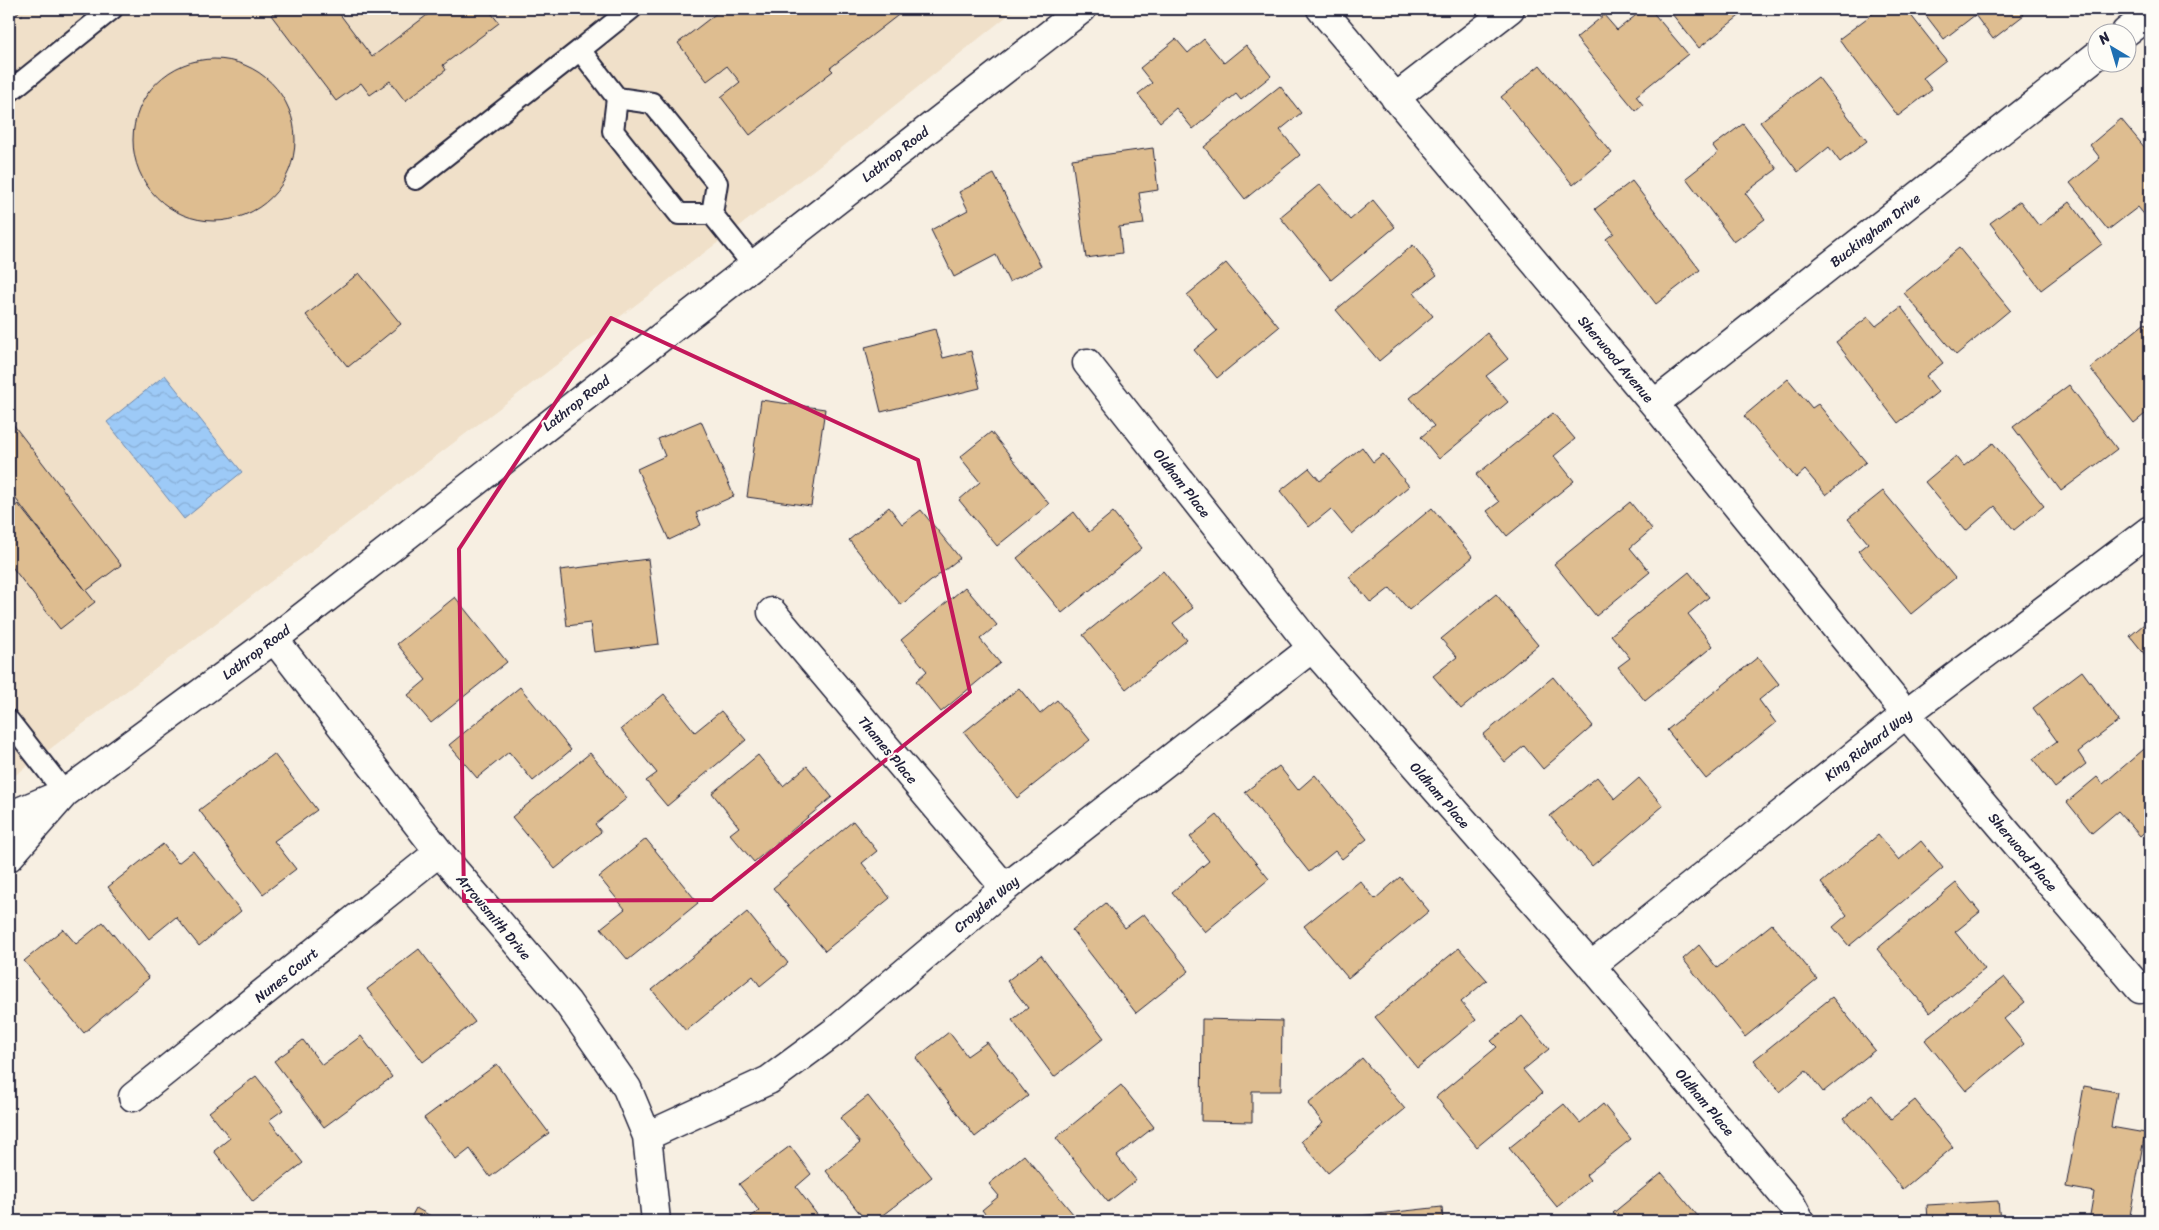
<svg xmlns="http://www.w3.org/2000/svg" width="2159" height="1230" viewBox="0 0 2159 1230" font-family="Sriracha,sans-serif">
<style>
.built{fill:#f0e0c9}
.water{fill:url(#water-waves);stroke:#6c87ac}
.building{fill:#debd90;stroke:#22223b}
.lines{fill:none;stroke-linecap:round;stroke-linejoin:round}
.lane-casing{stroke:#22223b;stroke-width:24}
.street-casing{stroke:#22223b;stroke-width:31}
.secondary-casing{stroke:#22223b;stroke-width:31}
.path{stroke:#22223b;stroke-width:3;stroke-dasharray:5 4;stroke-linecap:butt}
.lane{stroke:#fdfcf7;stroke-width:20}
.street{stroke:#fdfcf7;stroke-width:28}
.secondary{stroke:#fdfcf7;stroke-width:28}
.marked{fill:none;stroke:#c2185b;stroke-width:4;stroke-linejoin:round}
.labels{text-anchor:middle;stroke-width:4.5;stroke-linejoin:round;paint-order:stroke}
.street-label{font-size:14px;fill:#22223b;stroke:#fdfcf7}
</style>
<defs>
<pattern id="water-waves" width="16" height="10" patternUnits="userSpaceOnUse" patternTransform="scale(1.25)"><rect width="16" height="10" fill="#9dcaf7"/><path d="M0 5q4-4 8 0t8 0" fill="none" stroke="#87add5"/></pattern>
</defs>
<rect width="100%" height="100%" fill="#f7efe2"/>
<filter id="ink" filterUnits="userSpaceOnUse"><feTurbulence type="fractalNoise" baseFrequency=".02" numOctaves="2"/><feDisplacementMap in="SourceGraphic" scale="10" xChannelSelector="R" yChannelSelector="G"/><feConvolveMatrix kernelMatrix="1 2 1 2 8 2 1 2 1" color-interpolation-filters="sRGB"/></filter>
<g filter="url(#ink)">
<path class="built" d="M9,9H1016L820,165L9,780Z"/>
<path class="water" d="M165,375L242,472L184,519L107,422Z"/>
<path class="building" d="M279,9H336L372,57L435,9H488L499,23L443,65L446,70L405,101L390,81L370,95L361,83L336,101L271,15Z
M722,9H906L830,68L833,71L750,135L721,97L740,82L727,66L707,81L678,43Z
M1644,9H1650L1688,54L1636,96L1643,105L1636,111L1576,38L1604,15L1617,30Z
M1668,9H1748L1699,48Z
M1879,9H1906L1946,60L1923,78L1932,90L1898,116L1839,39Z
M1921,9H2019L2024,15L1993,39L1975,15L1944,39Z
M1176,39L1188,53L1204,39L1224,63L1246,45L1271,76L1241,100L1236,94L1193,129L1176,108L1160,122L1138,94L1152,83L1140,68Z
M133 140a81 81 0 1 1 162 0a81 81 0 1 1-162 0Z
M1540,65L1612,153L1573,185L1501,97Z
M1818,77L1867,141L1840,162L1829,147L1798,172L1760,122Z
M1280,86L1301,113L1280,130L1300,155L1245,199L1204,147Z
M2121,119L2150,154V216L2147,218L2138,207L2108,230L2070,183L2100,158L2090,145Z
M1743,124L1777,169L1745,193L1765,219L1734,242L1686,178L1718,153L1713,146Z
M1153,148L1158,190L1139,193L1144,224L1119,227L1122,253L1086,258L1072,159Z
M994,174L1041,266L1009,282L996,255L954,277L931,230L968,210L959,192Z
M1632,181L1700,270L1656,304L1606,239L1614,233L1595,209Z
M1320,184L1350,220L1373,200L1395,227L1331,280L1280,217Z
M2020,201L2039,226L2070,202L2102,244L2041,290L1990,223Z
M1413,245L1437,275L1414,293L1433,316L1379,361L1336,310Z
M1959,248L2010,310L1956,355L1904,293Z
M1226,263L1279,327L1217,378L1194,350L1217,331L1187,295Z
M359,273L401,324L348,367L306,315Z
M1901,307L1943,363L1926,376L1938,392L1898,423L1836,342L1868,317L1876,326Z
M2145,323L2150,330V410L2134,423L2090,368Z
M935,329L943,358L971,351L980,388L881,412L865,347Z
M1487,333L1508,359L1486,376L1508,402L1439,459L1421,437L1434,426L1410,398Z
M1788,379L1812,408L1818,404L1866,462L1826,495L1805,470L1796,478L1744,416Z
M2069,385L2117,449L2061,491L2013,427Z
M761,400L825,409L811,506L747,497Z
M1553,413L1575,439L1554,456L1574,481L1507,536L1487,511L1499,502L1476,475Z
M9,419L121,565L86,591L9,490Z
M701,421L734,496L696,513L701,525L669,540L637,469L665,456L658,439Z
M991,432L1049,504L997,546L959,500L980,482L960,457Z
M1993,443L2044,506L2014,530L1995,506L1966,531L1925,482L1956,456L1964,466Z
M1362,447L1373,462L1383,454L1409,486L1352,534L1331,509L1309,527L1280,491L1309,468L1320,481Z
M1883,491L1955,578L1911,614L1858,551L1868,543L1848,519Z
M1630,502L1652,529L1630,548L1650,572L1596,616L1554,564Z
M18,504L95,602L60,629L9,563V511Z
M889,507L902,524L921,510L960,558L901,605L849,540Z
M1432,508L1473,557L1409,610L1390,588L1371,603L1349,577Z
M1074,512L1089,532L1113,512L1142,548L1062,613L1017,558Z
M648,559L659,644L594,652L590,623L567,626L560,570Z
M1163,571L1193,608L1173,623L1187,640L1126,689L1083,635Z
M1689,572L1709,597L1688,614L1713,646L1645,701L1618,667L1630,658L1611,635Z
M965,587L997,625L980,639L1000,663L941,712L916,681L927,671L901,640Z
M1496,594L1538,645L1461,709L1433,676L1457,657L1441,639Z
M455,597L507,662L431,723L408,695L426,680L397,644Z
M2150,619V661L2130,636Z
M1758,657L1779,684L1759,700L1776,723L1706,779L1667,730Z
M2082,671L2119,721L2078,752L2086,764L2055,788L2033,759L2057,741L2033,708Z
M1553,677L1593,726L1543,769L1524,746L1505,762L1483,735Z
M520,687L571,750L533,781L509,752L477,778L449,745Z
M1019,688L1040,714L1057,700L1090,740L1017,798L964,732Z
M664,694L695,732L721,711L746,740L667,806L646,781L657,773L621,729Z
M2150,744V827L2140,836L2118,811L2092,833L2067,802L2097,777L2103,784Z
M590,753L627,798L595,824L601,832L555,869L512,817Z
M274,754L317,810L274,841L296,869L263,894L199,810Z
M758,755L783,786L807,766L832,797L754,862L730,834L739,827L712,793Z
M1279,766L1298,790L1315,775L1367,839L1342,859L1335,851L1309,872L1245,792Z
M1597,777L1615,799L1639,778L1663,806L1592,866L1550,816Z
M1217,815L1269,879L1205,932L1172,892L1209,861L1190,837Z
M853,821L877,851L862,863L890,898L825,951L773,888Z
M1878,835L1899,860L1921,841L1943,868L1849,946L1833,927L1847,915L1821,883Z
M646,839L698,903L628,960L601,928L625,909L599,877Z
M163,844L178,863L193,851L241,911L199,946L176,917L149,939L108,887Z
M1400,877L1429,911L1348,978L1304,926L1360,881L1375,899Z
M1956,883L1980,912L1955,932L1985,969L1930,1013L1877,949Z
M1106,903L1125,928L1144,914L1189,971L1136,1013L1072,930Z
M747,912L788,963L760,986L753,976L686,1031L652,990Z
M103,922L149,978L84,1033L24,961L63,929L76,944Z
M1772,924L1817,979L1745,1037L1683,959L1699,945L1717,968Z
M1459,948L1487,980L1461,1002L1476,1020L1417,1068L1375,1017Z
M419,949L475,1022L423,1062L367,989Z
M1041,955L1104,1038L1054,1077L1012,1020L1028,1008L1007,981Z
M2004,977L2025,1002L2004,1019L2024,1044L1966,1091L1925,1040Z
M1832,997L1875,1050L1823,1092L1806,1070L1780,1092L1754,1060Z
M1522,1016L1549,1049L1523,1070L1542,1093L1477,1147L1436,1097L1497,1047L1491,1041Z
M1202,1019L1282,1021L1281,1091H1252V1122L1201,1121Z
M949,1032L967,1056L987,1042L1028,1096L975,1137L916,1058Z
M361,1036L392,1077L324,1127L274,1061L303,1040L322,1065Z
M1362,1058L1405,1109L1328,1173L1301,1141L1323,1123L1308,1104Z
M497,1064L549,1133L490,1177L470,1149L456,1160L424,1118Z
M256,1076L283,1110L269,1120L303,1163L253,1202L214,1151L230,1138L209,1112Z
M1121,1085L1154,1127L1117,1156L1136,1180L1108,1202L1056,1138Z
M2084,1086L2117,1092L2111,1127L2145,1133L2129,1221H2089L2094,1192L2066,1187Z
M1872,1095L1891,1119L1915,1100L1953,1147L1903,1189L1844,1118Z
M868,1096L932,1177L875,1221H866L826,1171L860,1143L840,1118Z
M1564,1104L1580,1123L1603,1104L1631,1139L1586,1175L1590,1180L1557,1207L1509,1148Z
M790,1146L811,1174L796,1187L822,1221H745L759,1211L739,1184Z
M1024,1155L1079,1221H991L982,1210L999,1196L989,1184Z
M1662,1173L1702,1221H1620L1613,1213Z
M1998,1201L2000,1221H1928L1927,1205Z
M1442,1207L1443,1221H1341L1340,1218Z
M416,1208L440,1221H409Z"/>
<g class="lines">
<g class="lane-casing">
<path id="lane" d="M9,92L112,9
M617,98L580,50L631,9
M416,179L580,50
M712,214H679L613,131L617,98L652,103L717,183L712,214L753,265
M9,721L65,793"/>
</g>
<g class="street-casing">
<path id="street" d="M1321,9L1654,404L1906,714L2140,989
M2126,32L2150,14
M1395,98L1510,9
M1087,363L1312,648L1591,966L1791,1204L1800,1221
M1654,404L2096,56
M772,612L1005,888
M274,639L439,852L567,1002L627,1088L647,1136L656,1221
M1591,966L1906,714L2150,530
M133,1097L439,852
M647,1136L769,1080L834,1032L1005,888L1312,648"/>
</g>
<g class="secondary-casing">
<path id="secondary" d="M9,816L59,795
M9,857L65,793L274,639L1082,9"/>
</g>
<path class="path" d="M15,9L22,16"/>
<use href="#lane" class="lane"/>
<use href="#street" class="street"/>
<use href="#secondary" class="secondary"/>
</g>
</g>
<path class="marked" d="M611,318L918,460L970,692L712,900L464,901L459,549Z"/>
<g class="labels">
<g class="street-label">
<text transform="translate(895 154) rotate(-38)" y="5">Lathrop Road</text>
<text transform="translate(1875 230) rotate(-38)" y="5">Buckingham Drive</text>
<text transform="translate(1616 359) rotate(50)" y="5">Sherwood Avenue</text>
<text transform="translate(576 403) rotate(-38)" y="5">Lathrop Road</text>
<text transform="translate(1182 483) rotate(52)" y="5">Oldham Place</text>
<text transform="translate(256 652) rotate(-37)" y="5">Lathrop Road</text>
<text transform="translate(1868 745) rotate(-38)" y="5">King Richard Way</text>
<text transform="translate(888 750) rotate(50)" y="5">Thames Place</text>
<text transform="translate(1440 795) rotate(49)" y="5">Oldham Place</text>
<text transform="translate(2023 852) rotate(50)" y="5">Sherwood Place</text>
<text transform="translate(986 904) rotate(-40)" y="5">Croyden Way</text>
<text transform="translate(494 917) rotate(50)" y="5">Arrowsmith Drive</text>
<text transform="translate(286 975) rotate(-39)" y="5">Nunes Court</text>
<text transform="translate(1705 1102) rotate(50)" y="5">Oldham Place</text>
</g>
</g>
<rect width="2159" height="1230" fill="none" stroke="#fdfcf7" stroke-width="30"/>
<rect x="15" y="15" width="2129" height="1200" fill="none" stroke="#22223b" stroke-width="2" filter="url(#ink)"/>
<g transform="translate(2112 48) rotate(322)"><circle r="24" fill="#fdfcf7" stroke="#a5a5ac"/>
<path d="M0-4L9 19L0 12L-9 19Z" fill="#1f6fb2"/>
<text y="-8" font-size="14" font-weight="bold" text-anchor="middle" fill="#22223b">N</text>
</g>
</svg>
